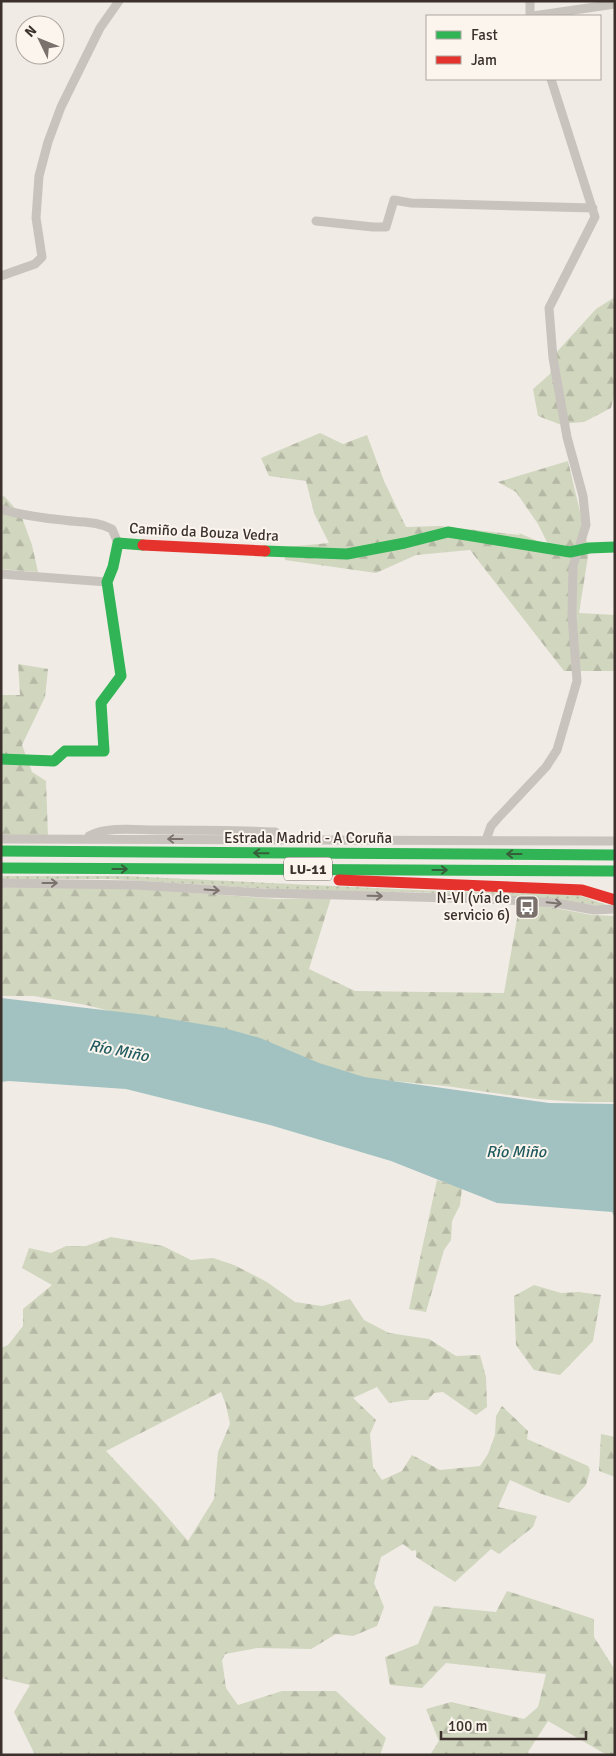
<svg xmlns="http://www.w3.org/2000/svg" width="616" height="1756" viewBox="0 0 616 1756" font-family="Signika,sans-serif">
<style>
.grass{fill:url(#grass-dots)}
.forest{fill:url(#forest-firs);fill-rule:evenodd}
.water{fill:#a1c2c1}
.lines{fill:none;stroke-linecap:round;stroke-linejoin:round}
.street{stroke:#c9c3be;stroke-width:9}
.fast{stroke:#30b455;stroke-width:11}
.jam{stroke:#e5322d;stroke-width:11}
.oneway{stroke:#7b726d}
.oneway2{stroke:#375e3a}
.labels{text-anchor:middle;stroke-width:4;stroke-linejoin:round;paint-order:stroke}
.shield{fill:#fbf5ee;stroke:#756b66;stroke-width:1}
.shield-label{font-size:14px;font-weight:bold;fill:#3b302b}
.street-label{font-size:15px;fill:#3b302b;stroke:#fbf5ee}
.poi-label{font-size:15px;fill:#3b302b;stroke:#fbf5ee;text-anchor:end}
.water-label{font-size:16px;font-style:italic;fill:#1f5a5e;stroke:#fbf5ee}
</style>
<defs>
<pattern id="grass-dots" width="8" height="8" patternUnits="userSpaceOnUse" patternTransform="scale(1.25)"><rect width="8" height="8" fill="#d1d6bf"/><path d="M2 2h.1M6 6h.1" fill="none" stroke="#b4b8a4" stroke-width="1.8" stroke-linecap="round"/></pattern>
<pattern id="forest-firs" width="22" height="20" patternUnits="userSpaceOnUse" patternTransform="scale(1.25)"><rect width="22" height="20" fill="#d1d6bf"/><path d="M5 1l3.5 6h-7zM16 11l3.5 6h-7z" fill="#b4b8a4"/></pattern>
</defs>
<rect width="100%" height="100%" fill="#f0ebe5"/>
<path class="grass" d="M1,876H125L438,891L575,894L607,905L601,906L511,896L413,892L303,891L111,879H1Z"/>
<path class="forest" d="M615,297V392L611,408L584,422L559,424L538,416L533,389L550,374L554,355L596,309Z
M320,433L343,444L367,435L384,481L406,527L440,526L520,535L519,533L549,546L538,524L516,492L498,482L568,461L589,550L579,613L615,615V671H564L470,550L416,555L376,573L285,560L287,547L329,543L314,513L306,481L269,476L261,458Z
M1,495L5,497L21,515L32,545L38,572L1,569Z
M18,664L48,669L45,697L22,745L32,772L46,781L48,837H1V695H20Z
M1,886L118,887L277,899L331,898L309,969L355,991L504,993L519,907L544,906L592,915L615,916V1102H579L537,1099L446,1086L361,1078L266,1050L86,1005L34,996H1Z
M437,1180L462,1188L460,1205L452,1221L451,1240L444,1250L426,1312L409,1309Z
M111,1237L163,1246L191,1260L213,1258L234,1265L267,1282L295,1302L322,1306L350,1299L364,1320L389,1333L429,1339L456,1356L480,1355L486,1377L487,1407L476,1415L443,1392L434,1393L428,1400H409L389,1403L377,1387L353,1398L376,1420L370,1434L373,1467L382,1480L402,1471L412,1455L440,1470L480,1466L488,1454L495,1435L496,1416L502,1406L528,1431L527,1439L588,1466L590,1470L586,1485L569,1503L539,1493L510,1480L498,1507L537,1516L533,1527L499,1554L491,1549L455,1582L416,1557V1550L412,1551L403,1544L381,1557L374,1583L384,1607L377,1626L353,1636L336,1634L311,1649L257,1648L225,1654L222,1660L226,1688L238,1705L282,1691H336L386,1738L380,1755H35L14,1712L30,1685L1,1678V1348L8,1345L23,1326V1309L52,1285L22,1268L29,1248L51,1253L66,1246H86ZM221,1392L226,1405L230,1424L218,1452L214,1499L188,1541L157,1505L106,1451Z
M534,1285L561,1293L579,1292L601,1295L593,1341L560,1375L534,1370L516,1345L514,1296Z
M601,1434L615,1437V1477L599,1471Z
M507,1591L594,1619V1637L615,1670V1755H607L548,1721L528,1752L529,1755H430L439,1741L426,1709L451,1702L524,1719L538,1707L546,1674L446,1663L422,1688L390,1685L385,1657L418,1644L434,1606L496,1612Z"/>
<path class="water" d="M1,998L146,1015L224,1028L260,1038L319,1063L364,1077L549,1103L615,1104V1218L612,1212L497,1203L391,1161L270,1125L126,1089L9,1081L1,1082Z"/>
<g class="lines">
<path class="street" d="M530,16V1
M533,16L615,4
M316,221L373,227H386L394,200L411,203L449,204L593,208
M1,276L35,264L42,257L36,218L39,176L48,142L61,107L100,28L119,1
M1,509C21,515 42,518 63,520C82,523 93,520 112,529L118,543
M1,574L107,582
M89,836C108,826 137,830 158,830C197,830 236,830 275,832L282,839
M1,839L615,841
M486,840L491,826L498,818L546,767L557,750L577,681L572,616L573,566L586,525L583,496L567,437L553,358L549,308L595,217L551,79
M1,883L136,885L263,893L490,899L556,903L594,910L615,909"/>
<path class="fast" d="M265,551L347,554L405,543L448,532L570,552L589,548L615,547
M1,759L54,761L65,751H104L101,703L121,676L107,582L113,567L118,543L143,545
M1,851L615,855
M1,868L615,871"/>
<path class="jam" d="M143,545L265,551
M339,880L582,890L615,900"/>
</g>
<defs><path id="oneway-shaft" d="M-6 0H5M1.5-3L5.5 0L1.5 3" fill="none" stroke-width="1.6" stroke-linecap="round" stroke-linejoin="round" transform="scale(1.25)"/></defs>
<g class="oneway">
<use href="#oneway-shaft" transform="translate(175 839) rotate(-180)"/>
<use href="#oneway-shaft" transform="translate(50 883)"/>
<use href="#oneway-shaft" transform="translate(212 890) rotate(4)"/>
<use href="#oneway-shaft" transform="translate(375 896) rotate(1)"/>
<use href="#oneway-shaft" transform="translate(554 903) rotate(6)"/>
</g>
<g class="oneway2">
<use href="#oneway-shaft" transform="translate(261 853) rotate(-179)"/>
<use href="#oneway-shaft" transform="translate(514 854) rotate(-180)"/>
<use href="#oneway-shaft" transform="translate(120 869)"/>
<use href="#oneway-shaft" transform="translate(440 870)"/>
</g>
<defs>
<g id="bus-square" transform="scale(1.25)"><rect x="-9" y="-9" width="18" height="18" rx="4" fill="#7a716c" stroke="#fbf5ee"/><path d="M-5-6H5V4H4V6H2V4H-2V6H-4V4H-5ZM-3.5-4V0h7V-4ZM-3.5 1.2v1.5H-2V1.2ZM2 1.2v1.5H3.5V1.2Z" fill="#fff"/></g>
</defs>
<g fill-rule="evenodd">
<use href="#bus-square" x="527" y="907"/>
</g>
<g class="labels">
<rect class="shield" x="284" y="857.5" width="48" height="23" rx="4"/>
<g class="shield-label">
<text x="308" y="874">LU-11</text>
</g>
<g class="street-label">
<text transform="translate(204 532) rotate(3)" y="5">Camiño da Bouza Vedra</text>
<text x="308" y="843">Estrada Madrid - A Coruña</text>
</g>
<g class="poi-label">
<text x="510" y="903">N-VI (vía de<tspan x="510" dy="17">servicio 6)</tspan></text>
</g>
<g class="water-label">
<text transform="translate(119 1050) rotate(11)" y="6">Río Miño</text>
<text x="516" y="1157">Río Miño</text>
</g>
</g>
<rect width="616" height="1756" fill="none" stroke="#3b302b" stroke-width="5"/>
<rect x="426" y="15" width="175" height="65" fill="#fbf5ee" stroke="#aea6a0"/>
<rect x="436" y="31" width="25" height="8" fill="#30b455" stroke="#aea6a0"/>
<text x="471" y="40" font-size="15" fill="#3b302b">Fast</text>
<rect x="436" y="56" width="25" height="8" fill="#e5322d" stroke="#aea6a0"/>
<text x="471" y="65" font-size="15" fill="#3b302b">Jam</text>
<g transform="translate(40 40) rotate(313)"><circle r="24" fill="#fbf5ee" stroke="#aea6a0"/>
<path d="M0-4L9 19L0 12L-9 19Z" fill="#7a716c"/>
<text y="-8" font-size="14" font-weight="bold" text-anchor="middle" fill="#3b302b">N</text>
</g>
<path d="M441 1731v8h145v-8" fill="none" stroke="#3b302b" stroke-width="2.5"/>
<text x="448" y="1731" font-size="15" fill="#3b302b" stroke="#fbf5ee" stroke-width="4" paint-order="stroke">100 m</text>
</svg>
